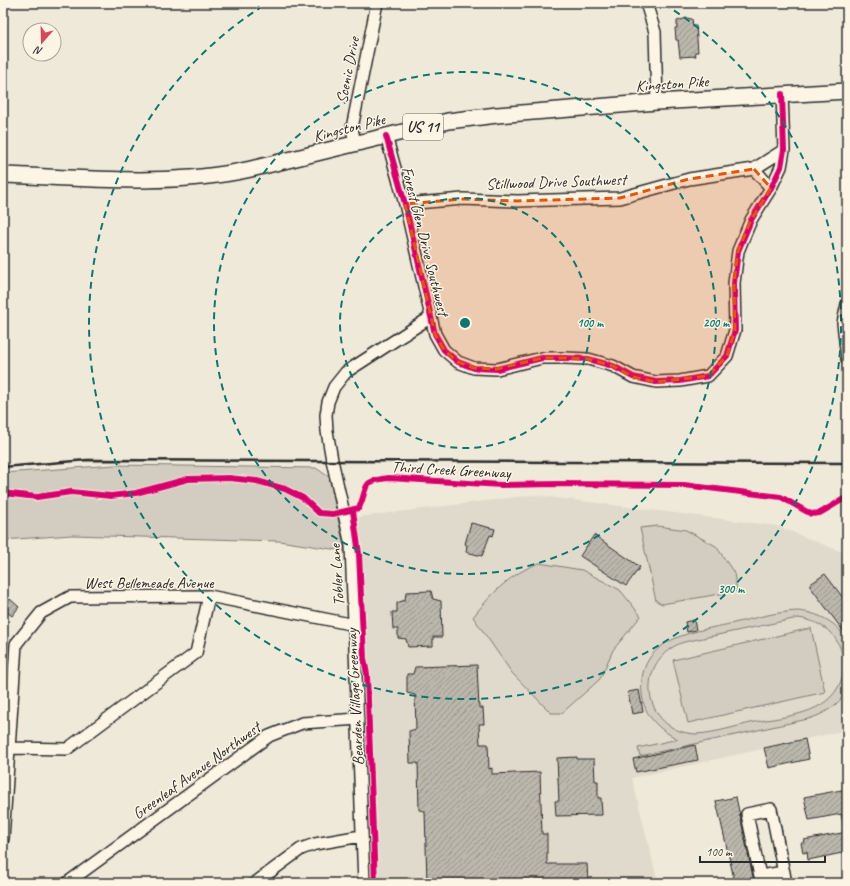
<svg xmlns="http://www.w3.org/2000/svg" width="850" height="886" viewBox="0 0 850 886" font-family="Caveat,sans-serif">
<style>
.built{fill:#e0dacc}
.park{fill:#d2cdc0;stroke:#7e7c76;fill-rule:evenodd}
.building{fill:url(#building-hatch);stroke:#2b2b2b}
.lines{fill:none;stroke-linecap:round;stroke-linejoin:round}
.minor-casing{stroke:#2b2b2b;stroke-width:14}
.major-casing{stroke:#2b2b2b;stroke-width:18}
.minor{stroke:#fcf5e5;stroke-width:11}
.major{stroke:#fcf5e5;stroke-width:15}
.rail{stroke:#2b2b2b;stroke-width:2.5}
.cycleway-casing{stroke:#fcf5e5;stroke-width:8}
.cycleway{stroke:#d6006c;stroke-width:6}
.marked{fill:#df570e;fill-opacity:0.2;stroke:#df570e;stroke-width:3;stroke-dasharray:8 5;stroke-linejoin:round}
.ring{fill:none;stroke:#0f766e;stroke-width:2;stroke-dasharray:7 5}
.labels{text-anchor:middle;stroke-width:3;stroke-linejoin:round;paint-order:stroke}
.shield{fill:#fcf5e5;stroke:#6a6863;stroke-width:1}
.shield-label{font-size:15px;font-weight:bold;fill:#2b2b2b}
.street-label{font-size:16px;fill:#2b2b2b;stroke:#fcf5e5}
.centre{fill:#0f766e;stroke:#fcf5e5;stroke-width:2}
.ring-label{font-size:12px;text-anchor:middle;font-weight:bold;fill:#0f766e;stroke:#fcf5e5;stroke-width:3;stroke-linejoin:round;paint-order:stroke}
</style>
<defs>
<pattern id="building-hatch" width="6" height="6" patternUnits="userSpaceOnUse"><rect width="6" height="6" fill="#bcb7ac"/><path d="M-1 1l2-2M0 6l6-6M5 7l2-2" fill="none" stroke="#99958c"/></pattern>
</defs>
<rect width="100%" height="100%" fill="#efe9da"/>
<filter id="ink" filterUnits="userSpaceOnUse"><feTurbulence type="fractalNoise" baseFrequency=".025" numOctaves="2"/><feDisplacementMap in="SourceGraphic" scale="8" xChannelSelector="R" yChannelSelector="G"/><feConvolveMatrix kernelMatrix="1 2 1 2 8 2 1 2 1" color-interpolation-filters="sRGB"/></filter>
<g filter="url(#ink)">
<path class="built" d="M533,495L777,526L847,554V730L632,778L658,883H376L358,517Z"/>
<path class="park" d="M115,465L316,468L329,477L345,551L279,541L72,535L3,540V473Z
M658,526L686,530L716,546L734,573L737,591L662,604L656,601L640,528Z
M539,563L582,570L620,590L641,616L613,650L600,679L562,713H551L512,673L473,617C492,593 510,574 539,563Z
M797,611C816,612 840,622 847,643C849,649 847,658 847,664C847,671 848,679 847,686C844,703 823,715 808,719L640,756L638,748L678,739C659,730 644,716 642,694C636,637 694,632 734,623C755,618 776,612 797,611ZM798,618C815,620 832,629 839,645C844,656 845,670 841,681C828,715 786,716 755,722C736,726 716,733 696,734C641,732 633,659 684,642Z
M811,628L825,692L688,723L673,660Z"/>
<path class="building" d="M687,18L692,19L693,26H696L698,52H695L696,56L680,57L678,40H676L675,28H677V21Z
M471,523L495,529L493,536L490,535L482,556L466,552L467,545L465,544Z
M594,535L640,567L626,586L580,556Z
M825,574L847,603V636L809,585Z
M431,591L433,599L441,601L442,637H433V646L408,647L406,639L398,638V629H393L392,612H397V603L405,600L406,592Z
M10,599L19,607L12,616L3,609Z
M694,620L696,630L687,632L685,622Z
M477,665L479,708H483L484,724H479L480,744H488L489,769L492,768V774L540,772L542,834H547V864H587L588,883H427L425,811L419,810L418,763H410L409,731L416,729L415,695L407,693V674H413L415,667Z
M639,690L643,712L632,714L628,692Z
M805,739L809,759L769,768L764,748Z
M695,745L698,760L636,772L633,759Z
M577,757V759H594L595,781H598V798H601L602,815L556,816L555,801H559L557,758Z
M847,789V828H844L841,814L809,820L804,797Z
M736,797L753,877L755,883H735L716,801Z
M847,832V852L808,860L807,852L803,853L801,843H805L804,840Z"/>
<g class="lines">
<g class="minor-casing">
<path id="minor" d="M646,3L655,32L657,102
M386,136L405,204L435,334L444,350L458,362L474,368L497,369L542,358H565L588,359L613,366L633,377L656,382L680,381L708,376L727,356L735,330L734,283L738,251L751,220L771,188L781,167L784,150L782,94
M355,144L352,128L377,3
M754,169L771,188
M405,204L463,199L517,201L620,198L689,179L754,169L784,150
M847,304L843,323L847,359
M10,748L67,749L196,653L209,596
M3,839L16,644L41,613L70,597L209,596L355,625
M784,872L760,876L747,814L771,809L786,883
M67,883L269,736L302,723L358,719
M255,883L301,849L315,844L361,836
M364,883L351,545L332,460L327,431L326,415L328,402L334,387L346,372L431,317"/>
</g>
<g class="major-casing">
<path id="major" d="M3,175C85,178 171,187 251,169L448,121L497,115L657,102L847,91"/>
</g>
<use href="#minor" class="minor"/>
<use href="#major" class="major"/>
<path class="rail" d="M3,467L87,460L847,463"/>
<g class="cycleway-casing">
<path id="cycleway" d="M386,136L405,204L435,334L444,350L458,362L474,368L497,369L542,358H565L588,359L613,366L633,377L656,382L680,381L708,376L727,356L735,330L734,283L738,251L751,220L771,188L781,167L784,150L782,94
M3,493L37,497L71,492L111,496L136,493L188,479L229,478L257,481L285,489L303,498L319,513L333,514L359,508C369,487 359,481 389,478L501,485L557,484L684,485L781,497L811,514L820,513L847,497
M353,511L359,554L364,658L367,674L375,883"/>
</g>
<use href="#cycleway" class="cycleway"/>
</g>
</g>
<path class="marked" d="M754,169L771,188L751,220L738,251L734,283L735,330L727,356L708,376L656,382L633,377L613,366L588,359L565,358H542L497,369L474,368L458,362L444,350L435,334L405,204L463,199L517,201L620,198L689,179Z"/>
<g class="ring">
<circle cx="465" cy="323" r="125"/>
<circle cx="465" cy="323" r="251"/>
<path d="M664 4A376 376 0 1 1 266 4"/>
</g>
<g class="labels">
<rect class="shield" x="403" y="114" width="40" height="26" rx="3"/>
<g class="shield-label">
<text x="423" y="132">US 11</text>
</g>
<g class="street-label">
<text transform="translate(347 70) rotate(-79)" y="6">Scenic Drive</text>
<text transform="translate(672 83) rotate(-4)" y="6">Kingston Pike</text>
<text transform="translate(349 127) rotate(-14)" y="6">Kingston Pike</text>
<text transform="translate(556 181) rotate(-2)" y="6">Stillwood Drive Southwest</text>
<text transform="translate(426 241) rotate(76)" y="6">Forest Glen Drive Southwest</text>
<text transform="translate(451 469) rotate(3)" y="6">Third Creek Greenway</text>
<text transform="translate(336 575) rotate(-94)" y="6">Tobler Lane</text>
<text x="149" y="588">West Bellemeade Avenue</text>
<text transform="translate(354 697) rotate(-93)" y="6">Bearden Village Greenway</text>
<text transform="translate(196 770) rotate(-36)" y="6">Greenleaf Avenue Northwest</text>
</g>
</g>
<circle cx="465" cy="323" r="6" class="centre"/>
<g class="ring-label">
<text x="590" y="327">100 m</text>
<text x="716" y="327">200 m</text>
<text x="731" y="593">300 m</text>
</g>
<rect width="850" height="886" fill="none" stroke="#fcf5e5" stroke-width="16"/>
<rect x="8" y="8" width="834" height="870" fill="none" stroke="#2b2b2b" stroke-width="1.5" filter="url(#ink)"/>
<g transform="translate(42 42) rotate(200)"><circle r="19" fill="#fcf5e5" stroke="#a8a49b"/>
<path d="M0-3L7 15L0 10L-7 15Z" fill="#d1495b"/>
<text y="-6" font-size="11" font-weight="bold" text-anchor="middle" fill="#2b2b2b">N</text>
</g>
<path d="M700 856v6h125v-6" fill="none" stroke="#2b2b2b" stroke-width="2"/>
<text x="706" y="856" font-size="12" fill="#2b2b2b" stroke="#fcf5e5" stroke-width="3" paint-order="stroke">100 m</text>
</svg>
